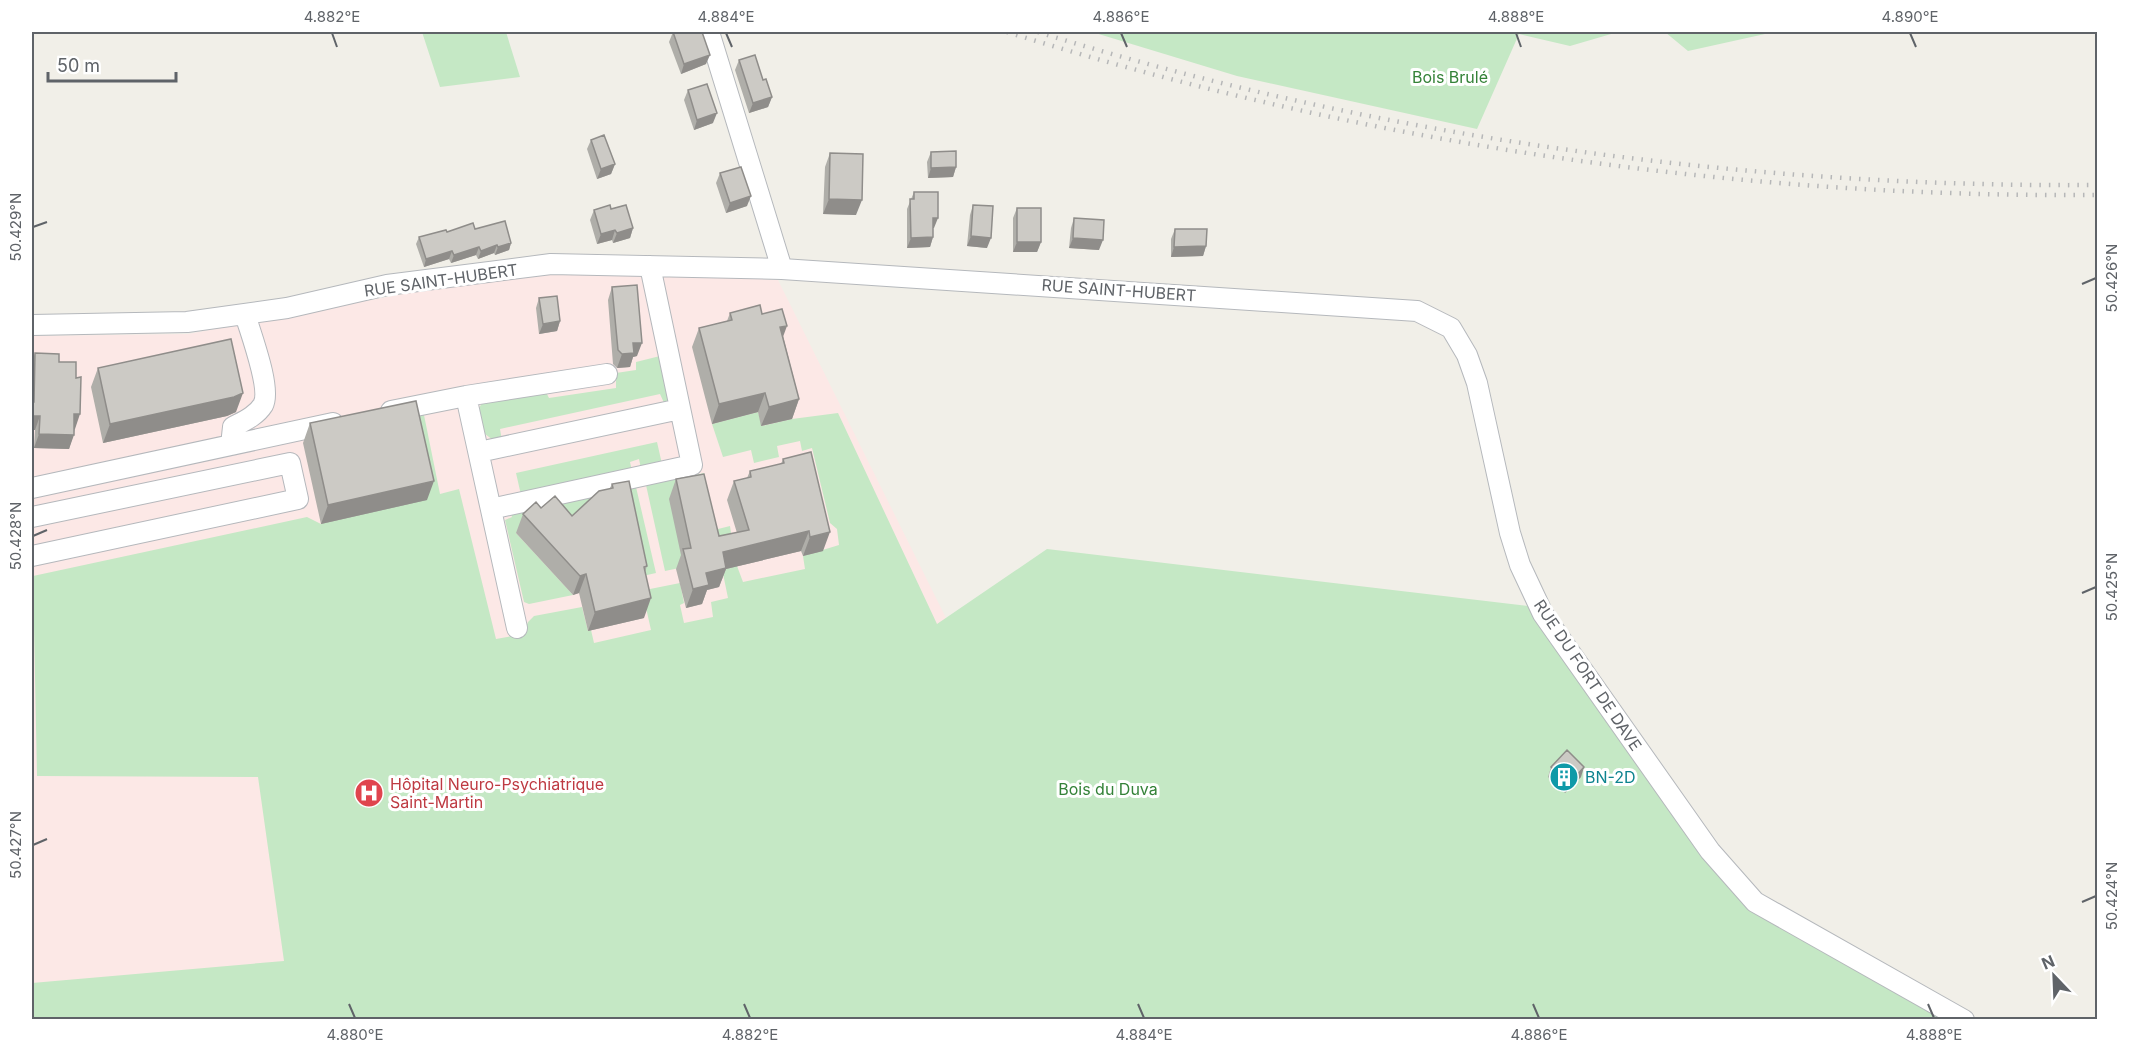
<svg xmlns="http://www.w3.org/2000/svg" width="2129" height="1051" viewBox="0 0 2129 1051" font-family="Inter,sans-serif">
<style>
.medical{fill:#fce8e6}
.green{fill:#c5e8c5}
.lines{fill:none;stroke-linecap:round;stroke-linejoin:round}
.street-casing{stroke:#b5b8bc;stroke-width:22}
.street{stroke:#fff;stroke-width:20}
.rail{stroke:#b6b7b8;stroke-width:4.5;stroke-dasharray:1.5 8;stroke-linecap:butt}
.wall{fill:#afaea9}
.shaded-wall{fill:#8f8d8a}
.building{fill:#cccac5;stroke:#8f8d8a;stroke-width:1.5}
.ticks{fill:none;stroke:#5f6368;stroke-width:2}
.labels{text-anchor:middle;stroke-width:6;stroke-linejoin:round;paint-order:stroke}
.park-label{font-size:16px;fill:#348238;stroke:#fff}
.street-label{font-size:16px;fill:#5f6368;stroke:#fff}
.culture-label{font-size:16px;fill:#0d838f;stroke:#fff;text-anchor:start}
.health-label{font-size:16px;fill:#be3a42;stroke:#fff;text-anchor:start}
.neatline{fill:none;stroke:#5f6368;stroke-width:2}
.ticks-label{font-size:15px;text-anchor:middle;fill:#5f6368}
</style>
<rect width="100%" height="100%" fill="#f1efe8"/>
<path class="medical" d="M594,271L778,280L947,620L475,963L32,1012V336L188,334L473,281Z"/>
<path class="green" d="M422,32H506L520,77L440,87Z
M1092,32H1618L1570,46L1519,34L1477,129L1237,76Z
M1665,32H1774L1688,51Z
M660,356L669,401L665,405L660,394L500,429L502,441L493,440L485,434L479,408L482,403L546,392L549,398L616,388V373L636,370V362Z
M758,412L762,426L792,419L838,413L937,624L1047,549L1528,606L1670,809L1748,905L1950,1020H32V983L284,961L258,777L37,776L33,576L307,517L321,524L409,419L424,415L440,494L459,489L496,639L523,634L528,622L534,616L582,607L588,631L591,630L594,643L651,630L644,599L645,590L680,583L684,603L680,605L684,623L713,617L711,602L728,598L714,530L730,526L736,566H737L743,582L805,569L803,556L839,545L837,529L830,523L812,448L802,451L800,441L777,446L779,457L754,463L751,450L723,457L712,424Z
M657,442L662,464L641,469L639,459L630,462L632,471L521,495L516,473Z
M704,473L706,488L684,567L665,571L646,485Z
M636,487L656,573L638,577L589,513L516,533L573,595L529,604L524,602L505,520L512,517L511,514Z"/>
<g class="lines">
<g class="street-casing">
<path id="street" d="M709,32L782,269
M32,325L187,322L287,308L387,285L551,264L782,269L1417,311L1451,328L1467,355L1477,383L1510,533L1520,565L1543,614L1710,851L1755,902L1964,1020
M466,396L517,628
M391,411L466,396L607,374
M231,445L233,427C244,421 256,416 263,405C272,389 250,332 245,314
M479,452L680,409
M32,488L333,423
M491,509L692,465L650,266
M32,517L290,463L298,499L32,556"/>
</g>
<use href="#street" class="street"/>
<path class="rail" d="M1007,32C1358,142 1729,198 2098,195
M1038,32C1376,137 1744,188 2098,185"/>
</g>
<path class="wall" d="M673,32L706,64L681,74L669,42Z
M739,60L763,80L772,97L768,107L749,113L735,70Z
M688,90L713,123L694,130L684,100Z
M591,140L615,164L611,174L597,179L587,149Z
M931,152L956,167L953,177L928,178L927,162Z
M830,153L856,215L823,214L825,167Z
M720,173L747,206L726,213L716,183Z
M914,192L934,228H933V237L930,247L907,248V209Z
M973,205L987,248L967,246L970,215Z
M1017,208L1041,242L1037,252H1013V218Z
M611,209L633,228L630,238L613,243L612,240L597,244L590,220L594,210Z
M1074,218L1099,250L1069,248L1071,228Z
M475,229L511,243L509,250L495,255L494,253L478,259L476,255L451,263L449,259L424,267L416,244L419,237L447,232Z
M1175,229L1206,246L1203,256L1171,257V239Z
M612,287L637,356L633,357L630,367L617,368L613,364L608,300Z
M539,298L560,321L557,331L539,334L536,308Z
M730,313L762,314L783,336L799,399L792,419L761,426L758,412L712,424L692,347L699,328L727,321Z
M35,353L59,362L76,378L75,429L69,449L34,448L35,430H32V362Z
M98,368L236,412L227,416L103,443L91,387Z
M310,423L427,500L321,524L303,443Z
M783,459L823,551L803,556L801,551L726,569L719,587L707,590L702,604L686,608L676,569L681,555L669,499L676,479L719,536L737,533L727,500L734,481L747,478L750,471L781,464Z
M612,484L647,566L645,572L644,618L588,631L579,593L573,595L516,533L523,514L572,516L610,488Z
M1551,767L1581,777L1565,793L1548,777Z"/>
<path class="shaded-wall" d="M710,55L706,64L681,74L684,64Z
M772,97L768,107L749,113L753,103Z
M717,113L713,123L694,130L697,120Z
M615,164L611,174L597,179L601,169Z
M956,167L953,177L928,178L931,168Z
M751,196L747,206L726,213L730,203Z
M829,199L862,200L856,215L823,214Z
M933,218H938L934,228H929Z
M633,228L630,238L613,243L617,233Z
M615,230L612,240L597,244L601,234Z
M971,236L991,238L987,248L967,246Z
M933,237L930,247L907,248L911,238Z
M1073,238L1103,240L1099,250L1069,248Z
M1017,242H1041L1037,252H1013Z
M511,243L509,250L495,255L498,247Z
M497,245L494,253L478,259L481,251Z
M1206,246L1203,256L1171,257L1174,247Z
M479,247L476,255L451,263L454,255Z
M452,251L449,259L424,267L426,259Z
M560,321L557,331L539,334L543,324Z
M787,326L780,345V327Z
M633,343H642L637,356L633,357L630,367L617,368L622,354Z
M243,393L236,412L227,416L103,443L110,424Z
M765,393L758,412L712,424L719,404Z
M799,399L792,419L761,426L769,407Z
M74,414H80L75,429H69Z
M32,416H40L35,430H32Z
M39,434L74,435L69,449L34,448Z
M434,481L427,500L321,524L328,505Z
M809,531L801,551L726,569L719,587L707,590L702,604L686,608L693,589L723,552Z
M830,532L823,551L803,556L810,537Z
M586,574L579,593L573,595L580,576Z
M651,598L644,618L588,631L595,612Z
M1584,767L1581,777L1565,793L1569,784Z"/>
<path class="building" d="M673,32H702L710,55L684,64Z
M755,55L763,80L766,79L772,97L753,103L739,60Z
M707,84L717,113L697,120L688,90Z
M604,135L615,164L601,169L591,140Z
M956,151V167L931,168V152Z
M830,153L863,154L862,200L829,199Z
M741,167L751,196L730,203L720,173Z
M914,192H938V218H933V237L911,238L910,199H914Z
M610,205L611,209L626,205L633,228L617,233L615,230L601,234L594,210Z
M973,205L993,206L991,238L971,236Z
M1017,208H1041V242H1017Z
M1074,218L1104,220L1103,240L1073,238Z
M505,221L511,243L498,247L497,245L481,251L479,247L454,255L452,251L426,259L419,237L446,230L447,232L473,223L475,229Z
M1175,229H1207L1206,246L1174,247Z
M637,285L642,343H633L634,353L622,354L618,350L612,287Z
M557,296L560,321L543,324L539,298Z
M760,305L762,314L782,309L787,326L780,327L799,399L769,407L765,393L719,404L699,328L732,320L730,313Z
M231,339L243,393L234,397L110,424L98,368Z
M35,353L59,354V362H76V378L81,377L80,414H74V435L39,434L40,416H32V402H34Z
M416,401L434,481L328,505L310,423Z
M811,452L830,532L810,537L809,531L723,552L726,568L706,573L709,585L693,589L683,549L691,548L676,479L704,474L719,536L749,530L734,481L751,477L750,471L784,463L783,459Z
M629,481L647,566L644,567L651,598L595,612L586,574L580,576L523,514L536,502L541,508L555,496L572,516L599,491L613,488L612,484Z
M1567,750L1584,767L1569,784L1551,767Z"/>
<path class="ticks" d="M332,33L337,47M726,33L732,47M1121,33L1127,47M1516,33L1521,47M1910,33L1916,47M33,227L47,222M2082,284L2096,278M33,536L47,530M2082,593L2096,587M33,845L47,839M2082,902L2096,896M349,1004L355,1018M744,1004L750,1018M1138,1004L1144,1018M1533,1004L1539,1018M1928,1004L1934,1018"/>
<defs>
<g id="building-disc" transform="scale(1.5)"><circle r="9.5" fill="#0f9aa8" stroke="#fff"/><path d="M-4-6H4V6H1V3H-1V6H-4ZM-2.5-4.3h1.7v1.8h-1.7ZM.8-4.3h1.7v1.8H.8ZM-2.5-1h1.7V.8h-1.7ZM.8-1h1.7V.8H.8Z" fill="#fff"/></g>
<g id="hospital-disc" transform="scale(1.5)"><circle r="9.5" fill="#e0444e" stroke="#fff"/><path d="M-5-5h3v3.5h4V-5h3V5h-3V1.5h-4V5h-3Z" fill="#fff"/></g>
</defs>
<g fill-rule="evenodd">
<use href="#building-disc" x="1564" y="777"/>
<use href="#hospital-disc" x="369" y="793"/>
</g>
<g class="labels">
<g class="park-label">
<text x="1450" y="83">Bois Brulé</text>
<text x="1108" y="795">Bois du Duva</text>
</g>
<g class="street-label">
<text transform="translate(441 280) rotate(-8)" y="6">RUE SAINT-HUBERT</text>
<text transform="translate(1119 290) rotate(4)" y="6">RUE SAINT-HUBERT</text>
<text transform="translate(1588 675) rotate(56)" y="6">RUE DU FORT DE DAVE</text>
</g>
<g class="culture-label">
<text x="1585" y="783">BN-2D</text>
</g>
<g class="health-label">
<text x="390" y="790">Hôpital Neuro-Psychiatrique<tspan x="390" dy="18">Saint-Martin</tspan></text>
</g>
</g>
<rect width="2129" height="1051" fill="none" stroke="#ffffff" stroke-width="66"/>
<g transform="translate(2054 976) rotate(337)" stroke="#ffffff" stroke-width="4.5" paint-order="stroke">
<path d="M0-4.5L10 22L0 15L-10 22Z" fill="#5f6368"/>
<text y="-9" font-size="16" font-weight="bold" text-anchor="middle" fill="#5f6368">N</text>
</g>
<path d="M48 72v9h128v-9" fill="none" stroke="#5f6368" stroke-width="3"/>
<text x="57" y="72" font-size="18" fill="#5f6368" stroke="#ffffff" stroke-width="4.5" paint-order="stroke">50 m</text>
<rect x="33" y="33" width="2063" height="985" class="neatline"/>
<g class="ticks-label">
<text x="332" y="22">4.882°E</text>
<text x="726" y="22">4.884°E</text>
<text x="1121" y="22">4.886°E</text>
<text x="1516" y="22">4.888°E</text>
<text x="1910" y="22">4.890°E</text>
<text transform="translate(16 227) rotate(-90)" y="5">50.429°N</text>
<text transform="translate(2112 278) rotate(-90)" y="5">50.426°N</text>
<text transform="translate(16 536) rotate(-90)" y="5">50.428°N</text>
<text transform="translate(2112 587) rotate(-90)" y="5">50.425°N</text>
<text transform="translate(16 845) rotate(-90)" y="5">50.427°N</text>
<text transform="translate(2112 896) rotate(-90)" y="5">50.424°N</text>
<text x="355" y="1040">4.880°E</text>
<text x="750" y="1040">4.882°E</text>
<text x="1144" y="1040">4.884°E</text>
<text x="1539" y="1040">4.886°E</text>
<text x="1934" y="1040">4.888°E</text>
</g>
</svg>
